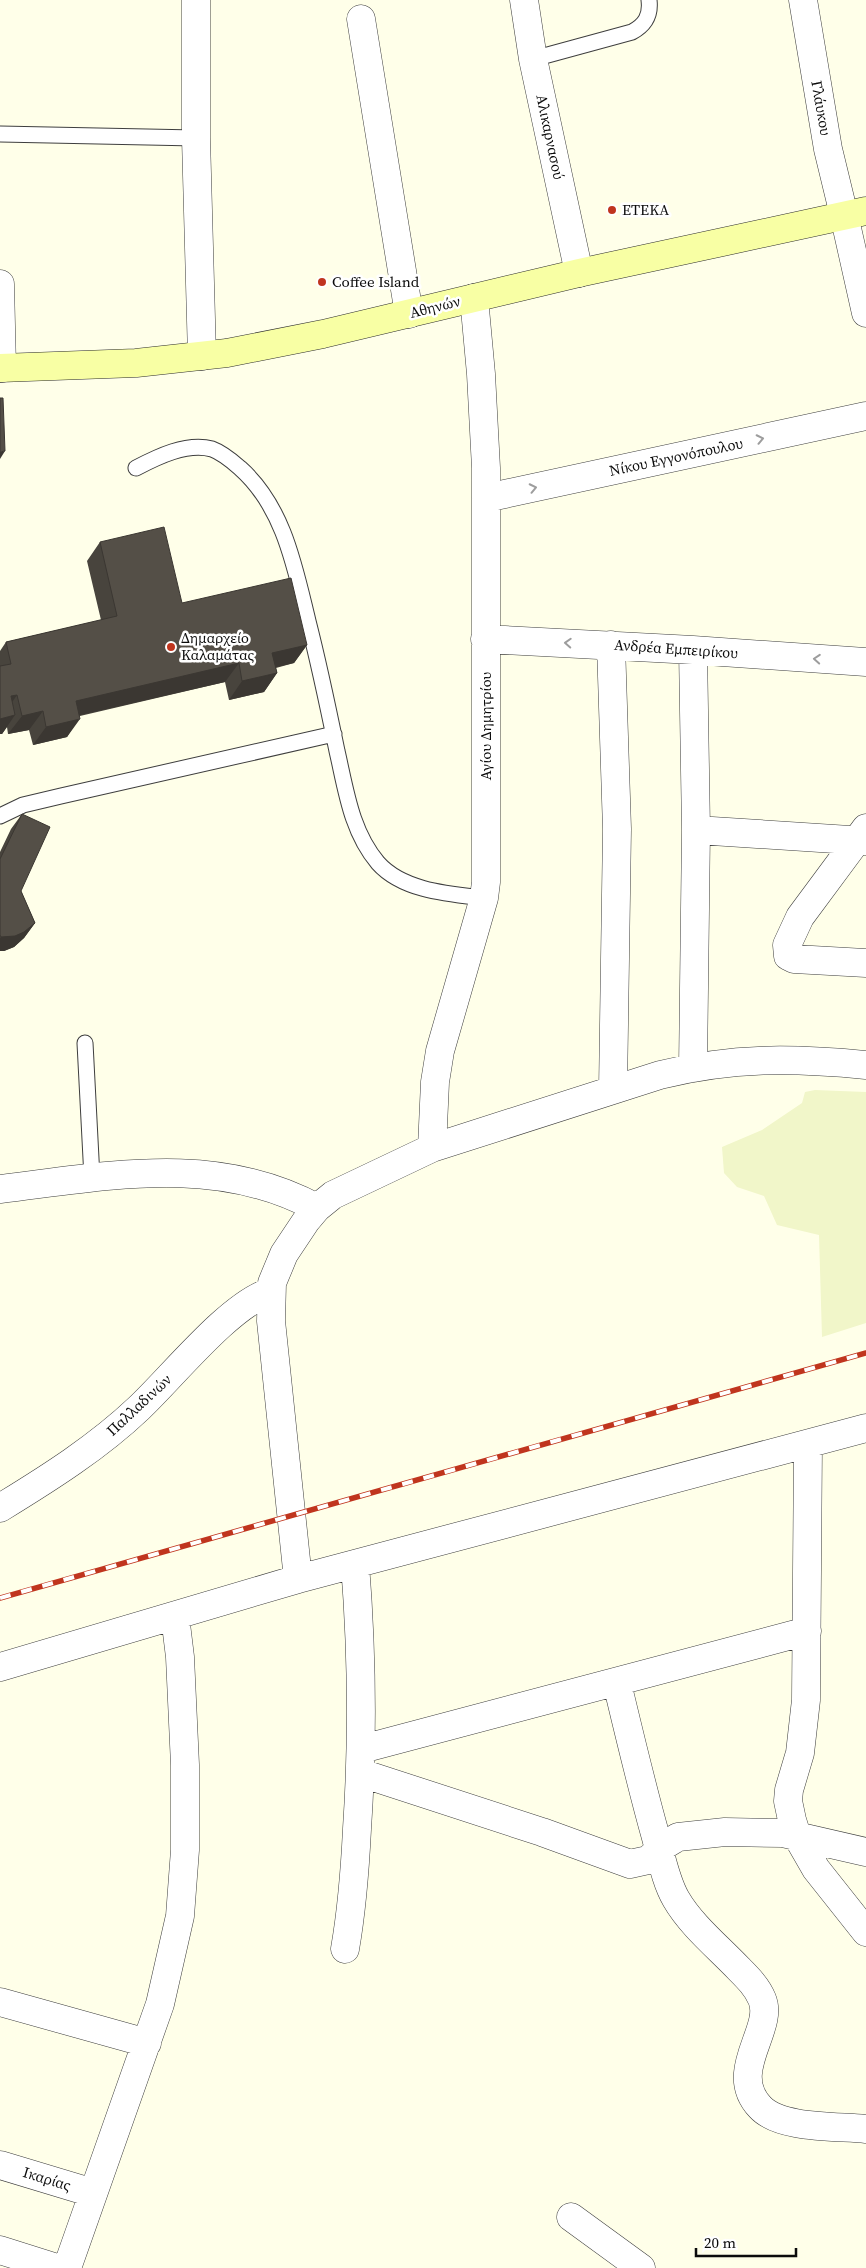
<svg xmlns="http://www.w3.org/2000/svg" width="866" height="2268" viewBox="0 0 866 2268" font-family="'Source Serif 4',serif">
<style>
.farmland{fill:#f1f6c9}
.lines{fill:none;stroke-linecap:round;stroke-linejoin:round}
.service-casing{stroke:#3e3e3e;stroke-width:17}
.minor-casing{stroke:#3e3e3e;stroke-width:29}
.tertiary-casing{stroke:#3e3e3e;stroke-width:29}
.secondary-casing{stroke:#2d2d2d;stroke-width:29}
.service{stroke:#fff;stroke-width:15}
.minor{stroke:#fff;stroke-width:28}
.tertiary{stroke:#fff;stroke-width:28}
.secondary{stroke:#f8ffa4;stroke-width:28}
.rail-casing{stroke:#c0351e;stroke-width:5.5}
.rail{stroke:#fff;stroke-width:4;stroke-dasharray:11;stroke-linecap:butt}
.wall{fill:#48443d}
.shaded-wall{fill:#3b3732}
.building{fill:#544f47;stroke:#3b3732}
.oneway{stroke:#9d9d9d}
.poi-dot{fill:#c0351e;stroke:#fff;stroke-width:2}
.labels{text-anchor:middle;stroke-width:5;stroke-linejoin:round;paint-order:stroke}
.street-label{font-size:15px;fill:#0b0b0b;stroke:#fff}
.poi-label{font-size:15px;fill:#0b0b0b;stroke:#fff;text-anchor:start}
</style>
<rect width="100%" height="100%" fill="#ffffe9"/>
<path class="farmland" d="M815,1090L866,1092V1323L822,1337L819,1235L777,1225L764,1196L737,1187L724,1173L722,1147L762,1130L802,1103L805,1092Z"/>
<g class="lines">
<g class="service-casing">
<path id="service" d="M533,59L632,32C645,25 651,16 649,0
M0,134L196,138
M136,468C157,457 187,442 212,449C223,453 232,461 240,468C284,507 295,568 308,621C319,664 328,707 337,751C346,790 351,831 378,863C403,891 449,894 484,898
M0,816L23,805L61,796L334,734
M85,1043L92,1178"/>
</g>
<g class="minor-casing">
<path id="minor" d="M196,0V138L202,356
M524,0L533,59L579,273
M361,19L409,314
M844,215L866,313
M0,284L2,368
M486,498L866,416
M485,639L693,650L866,662
M611,645L617,829L613,1090
M693,650L696,830L693,1068
M866,828L800,917L787,945L788,956L794,959L866,963
M696,830L866,841
M432,1148L435,1082L440,1051L484,898L486,882V468L481,374L474,298
M0,1189C109,1176 216,1153 317,1208
M808,1444L806,1700L800,1753L789,1790L788,1801L792,1820L797,1836L816,1869L866,1932
M0,1508C49,1478 98,1447 139,1408C172,1377 230,1304 270,1292
M298,1579L271,1321L272,1283L284,1254L306,1221L317,1208L333,1195L432,1148L660,1075C733,1057 792,1058 866,1065
M0,1667L298,1579L866,1428
M617,1683C629,1733 641,1784 655,1834C661,1855 665,1880 676,1899C691,1925 718,1947 739,1969C748,1978 757,1987 762,1999C775,2029 726,2071 760,2107C780,2129 837,2126 866,2129
M362,1749L807,1631
M361,1773L542,1832L630,1864L648,1860L663,1846L678,1837L725,1832L783,1833L866,1852
M345,1949C352,1909 355,1869 357,1829C363,1740 362,1652 355,1564
M0,2002L147,2043
M0,2165L93,2193
M571,2217L641,2268
M0,2250L57,2268
M67,2268L160,2004L180,1916L185,1850V1765L180,1657L175,1616"/>
</g>
<g class="tertiary-casing">
<path id="tertiary" d="M803,0L828,149L844,215"/>
</g>
<g class="secondary-casing">
<path id="secondary" d="M0,368L136,363L227,353L323,334L579,273L866,211"/>
</g>
<use href="#service" class="service"/>
<use href="#minor" class="minor"/>
<use href="#tertiary" class="tertiary"/>
<use href="#secondary" class="secondary"/>
<g class="rail-casing">
<path id="rail" d="M0,1598L866,1353"/>
</g>
<use href="#rail" class="rail"/>
</g>
<path class="wall" d="M100,542L182,603L307,645L294,663L276,668L277,673L264,692L229,700L225,682L80,716L67,737L33,745L29,730L8,734L7,727L2,734H0V651L6,642L101,620L87,561Z
M22,814L21,891L35,923L24,938L14,947L4,951H0V852L11,829Z"/>
<path class="shaded-wall" d="M5,451L0,459V452Z
M307,645L294,663L259,671L272,653Z
M239,663L225,682L63,719L76,701Z
M277,673L264,692L229,700L242,681Z
M17,695L4,714L11,696Z
M43,711L29,730L8,734L22,716Z
M15,715L2,734H0V719Z
M80,719L67,737L33,745L46,727Z
M35,923L24,938L14,947L4,951H0V938L1,937Z"/>
<path class="building" d="M0,398H3L5,451L0,452Z
M164,527L182,603L291,578L307,645L272,653L277,673L242,681L239,663L76,701L80,719L46,727L43,711L22,716L17,695L11,696L15,715L0,719V666L11,664L6,642L117,616L100,542Z
M22,814L50,827L21,891L35,923L24,932L15,936L1,937L0,935V859Z"/>
<defs><path id="oneway-chevron" d="M-2-3.5L2.5 0L-2 3.5" fill="none" stroke-width="1.6" stroke-linecap="round" stroke-linejoin="round" transform="scale(1.25)"/></defs>
<g class="oneway">
<use href="#oneway-chevron" transform="translate(760 439) rotate(-12)"/>
<use href="#oneway-chevron" transform="translate(533 488) rotate(-12)"/>
<use href="#oneway-chevron" transform="translate(568 643) rotate(-177)"/>
<use href="#oneway-chevron" transform="translate(817 659) rotate(-176)"/>
</g>
<g class="poi-dot">
<circle cx="612" cy="210" r="5"/>
<circle cx="322" cy="282" r="5"/>
<circle cx="171" cy="647" r="5"/>
</g>
<g class="labels">
<g class="street-label">
<text transform="translate(821 108) rotate(80)" y="5">Γλάυκου</text>
<text transform="translate(550 137) rotate(78)" y="5">Αλικαρνασού</text>
<text transform="translate(435 307) rotate(-14)" y="5">Αθηνών</text>
<text transform="translate(676 457) rotate(-12)" y="5">Νίκου Εγγονόπουλου</text>
<text transform="translate(676 649) rotate(4)" y="5">Ανδρέα Εμπειρίκου</text>
<text transform="translate(486 726) rotate(-90)" y="5">Αγίου Δημητρίου</text>
<text transform="translate(139 1405) rotate(-43)" y="5">Παλλαδινών</text>
<text transform="translate(47 2179) rotate(17)" y="5">Ικαρίας</text>
</g>
<g class="poi-label">
<text x="622" y="215">ΕΤΕΚΑ</text>
<text x="332" y="287">Coffee Island</text>
<text x="181" y="643">Δημαρχείο<tspan x="181" dy="17">Καλαμάτας</tspan></text>
</g>
</g>
<path d="M696 2248v8h100v-8" fill="none" stroke="#0b0b0b" stroke-width="2.5"/>
<text x="704" y="2248" font-size="15" fill="#0b0b0b" stroke="#ffffff" stroke-width="4" paint-order="stroke">20 m</text>
</svg>
